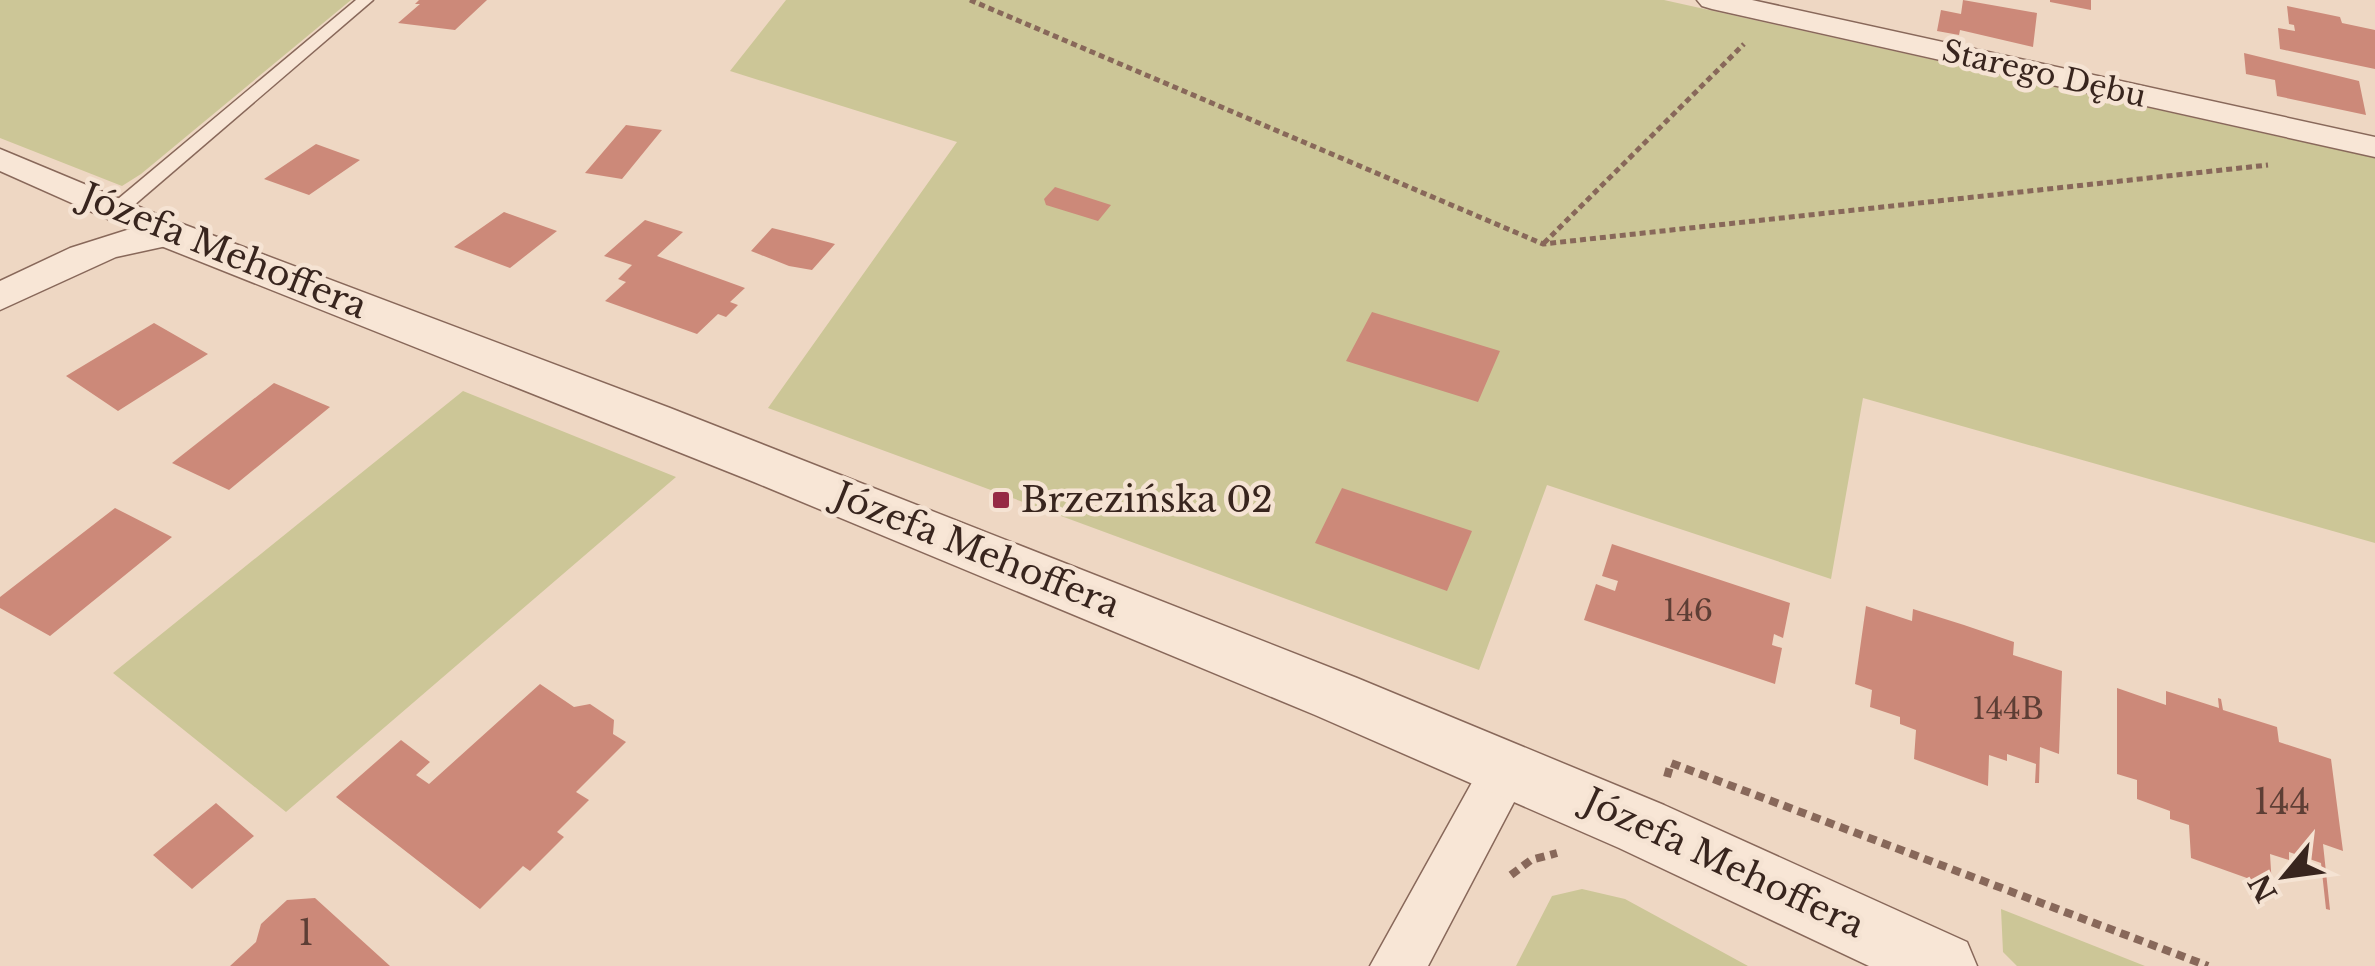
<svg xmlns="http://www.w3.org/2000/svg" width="2375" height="966" viewBox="0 0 2375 966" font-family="'Libre Baskerville',serif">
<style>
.green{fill:#ccc697}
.building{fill:#cc8979}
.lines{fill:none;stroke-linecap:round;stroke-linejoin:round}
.service-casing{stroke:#88685a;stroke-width:3}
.minor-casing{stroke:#88685a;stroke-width:3}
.tertiary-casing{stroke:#88685a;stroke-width:3}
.path-far1{stroke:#88685a;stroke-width:5;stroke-dasharray:6 4;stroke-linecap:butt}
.path{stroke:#88685a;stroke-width:8;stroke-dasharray:9 6;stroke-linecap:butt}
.service{fill:#f8e6d6;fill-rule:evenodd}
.minor{fill:#f8e6d6;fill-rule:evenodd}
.tertiary{fill:#f8e6d6;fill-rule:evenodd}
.poi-dot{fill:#962a44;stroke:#f5e3d3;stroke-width:4}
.labels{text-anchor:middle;stroke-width:9;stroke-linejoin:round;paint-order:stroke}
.far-street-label{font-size:30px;fill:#38251e;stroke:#f5e3d3}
.number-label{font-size:30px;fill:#5d3e35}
.street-label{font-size:35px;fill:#38251e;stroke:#f5e3d3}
.poi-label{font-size:35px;fill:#38251e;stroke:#f5e3d3;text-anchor:start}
.near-number-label{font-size:35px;fill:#5d3e35}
</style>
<rect width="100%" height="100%" fill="#eed7c3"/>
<path class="green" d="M0,0H351L141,174L122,186L0,138Z
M786,0H1664L2375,158V543L1863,398L1831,579L1547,485L1479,670L768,408L957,142L730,71Z
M463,391L676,477L286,812L113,673Z
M1582,889L1625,899L1748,966H1516L1552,896Z
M2001,909L2145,966H2017L2003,952Z"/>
<path class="building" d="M419,0H487L455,30L398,23L420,4H415Z
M1963,0L2037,13L2033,47L1960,30L1959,35L1937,31L1941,10L1961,14Z
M2050,0H2091V10L2050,2Z
M2287,6L2340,17L2342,23L2375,30V69L2280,49L2278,28L2295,31L2294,25L2289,24Z
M2244,53L2359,81L2366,115L2277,96L2275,80L2246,74Z
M626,125L662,130L622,179L585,173Z
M316,144L360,160L309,195L264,179Z
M1055,187L1111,205L1098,221L1046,205L1044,199Z
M504,212L557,231L510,268L454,247Z
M645,220L683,232L657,256L745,288L730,302L738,305L726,317L718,314L697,334L605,301L626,282L618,279L632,265L604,256Z
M772,228L813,238L835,244L812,270L789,266L751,251Z
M1372,312L1500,351L1478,402L1346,361Z
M154,323L208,354L118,411L66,376Z
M274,383L330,407L229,490L172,463Z
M1342,488L1472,531L1447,591L1315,543Z
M115,508L172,537L50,636L0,608V597Z
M1612,544L1790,603L1783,638L1774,634L1772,645L1782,648L1775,684L1584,620L1596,584L1615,591L1618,581L1602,576Z
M1866,606L1912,621L1913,609L1964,625L2014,642L2013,655L2062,671L2059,754L2040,747L2039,783H2035L2036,764L2007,754V761L1989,755L1988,786L1914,759L1916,730L1900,724V717L1870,707L1872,690L1855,684Z
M540,684L574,707L590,704L614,720L613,734L626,742L576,792L589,800L557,832L564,837L530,871L523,866L480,909L336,797L401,740L430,762L416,775L429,784Z
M2117,688L2166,705V691L2219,708L2218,698L2221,699L2223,710L2277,727L2279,742L2331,759L2343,851L2323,844L2330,910L2326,909L2321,863L2289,852V860L2270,854L2272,887L2191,858L2189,825L2170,819V811L2137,799V780L2117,774Z
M216,803L254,836L192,889L153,855Z
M315,898L390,966H230L256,942L261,924L287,900Z"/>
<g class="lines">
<g class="service-casing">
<path id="service" d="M356,0H373L126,212H112V204Z"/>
</g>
<g class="minor-casing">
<path id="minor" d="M1697,0H1752L2375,137V157L1712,9L1702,6Z
M0,149L185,226L190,234L185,242L116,257L0,310V281L70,248L130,229L0,171Z
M1508,743L1526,750L1533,766L1428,966H1370L1490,750Z"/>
</g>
<g class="tertiary-casing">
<path id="tertiary" d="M172,220L670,408L1357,678L1664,805L1967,942L1977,966H1869L1619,848L1315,715L754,482L156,244L150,234L156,224Z"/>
</g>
<path class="path-far1" d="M970,0L1543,244L2268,165
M1544,243L1744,44"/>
<path class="path" d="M1667,777L1671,763L2208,966
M1511,875L1531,860L1557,853"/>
<use href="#service" class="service"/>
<use href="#minor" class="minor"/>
<use href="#tertiary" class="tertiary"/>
</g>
<rect class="poi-dot" x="991" y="490" width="20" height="20" rx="5"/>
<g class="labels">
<g class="far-street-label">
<text transform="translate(2044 74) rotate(13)" y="10">Starego Dębu</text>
</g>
<g class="number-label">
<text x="1688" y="621">146</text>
<text x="2008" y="719">144B</text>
</g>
<g class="street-label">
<text transform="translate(224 251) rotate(22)" y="12">Józefa Mehoffera</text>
<text transform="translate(977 550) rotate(22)" y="12">Józefa Mehoffera</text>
<text transform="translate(1724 863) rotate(25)" y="12">Józefa Mehoffera</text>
</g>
<g class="poi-label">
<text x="1021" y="512">Brzezińska 02</text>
</g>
<g class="near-number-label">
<text x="2282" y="814">144</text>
<text x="306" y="945">1</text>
</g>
</g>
<g transform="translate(2285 876) rotate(241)" stroke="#f5e3d3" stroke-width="8" paint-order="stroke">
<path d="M0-8L18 38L0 25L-18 38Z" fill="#38251e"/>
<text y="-15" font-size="28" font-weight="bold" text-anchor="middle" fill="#38251e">N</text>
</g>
</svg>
